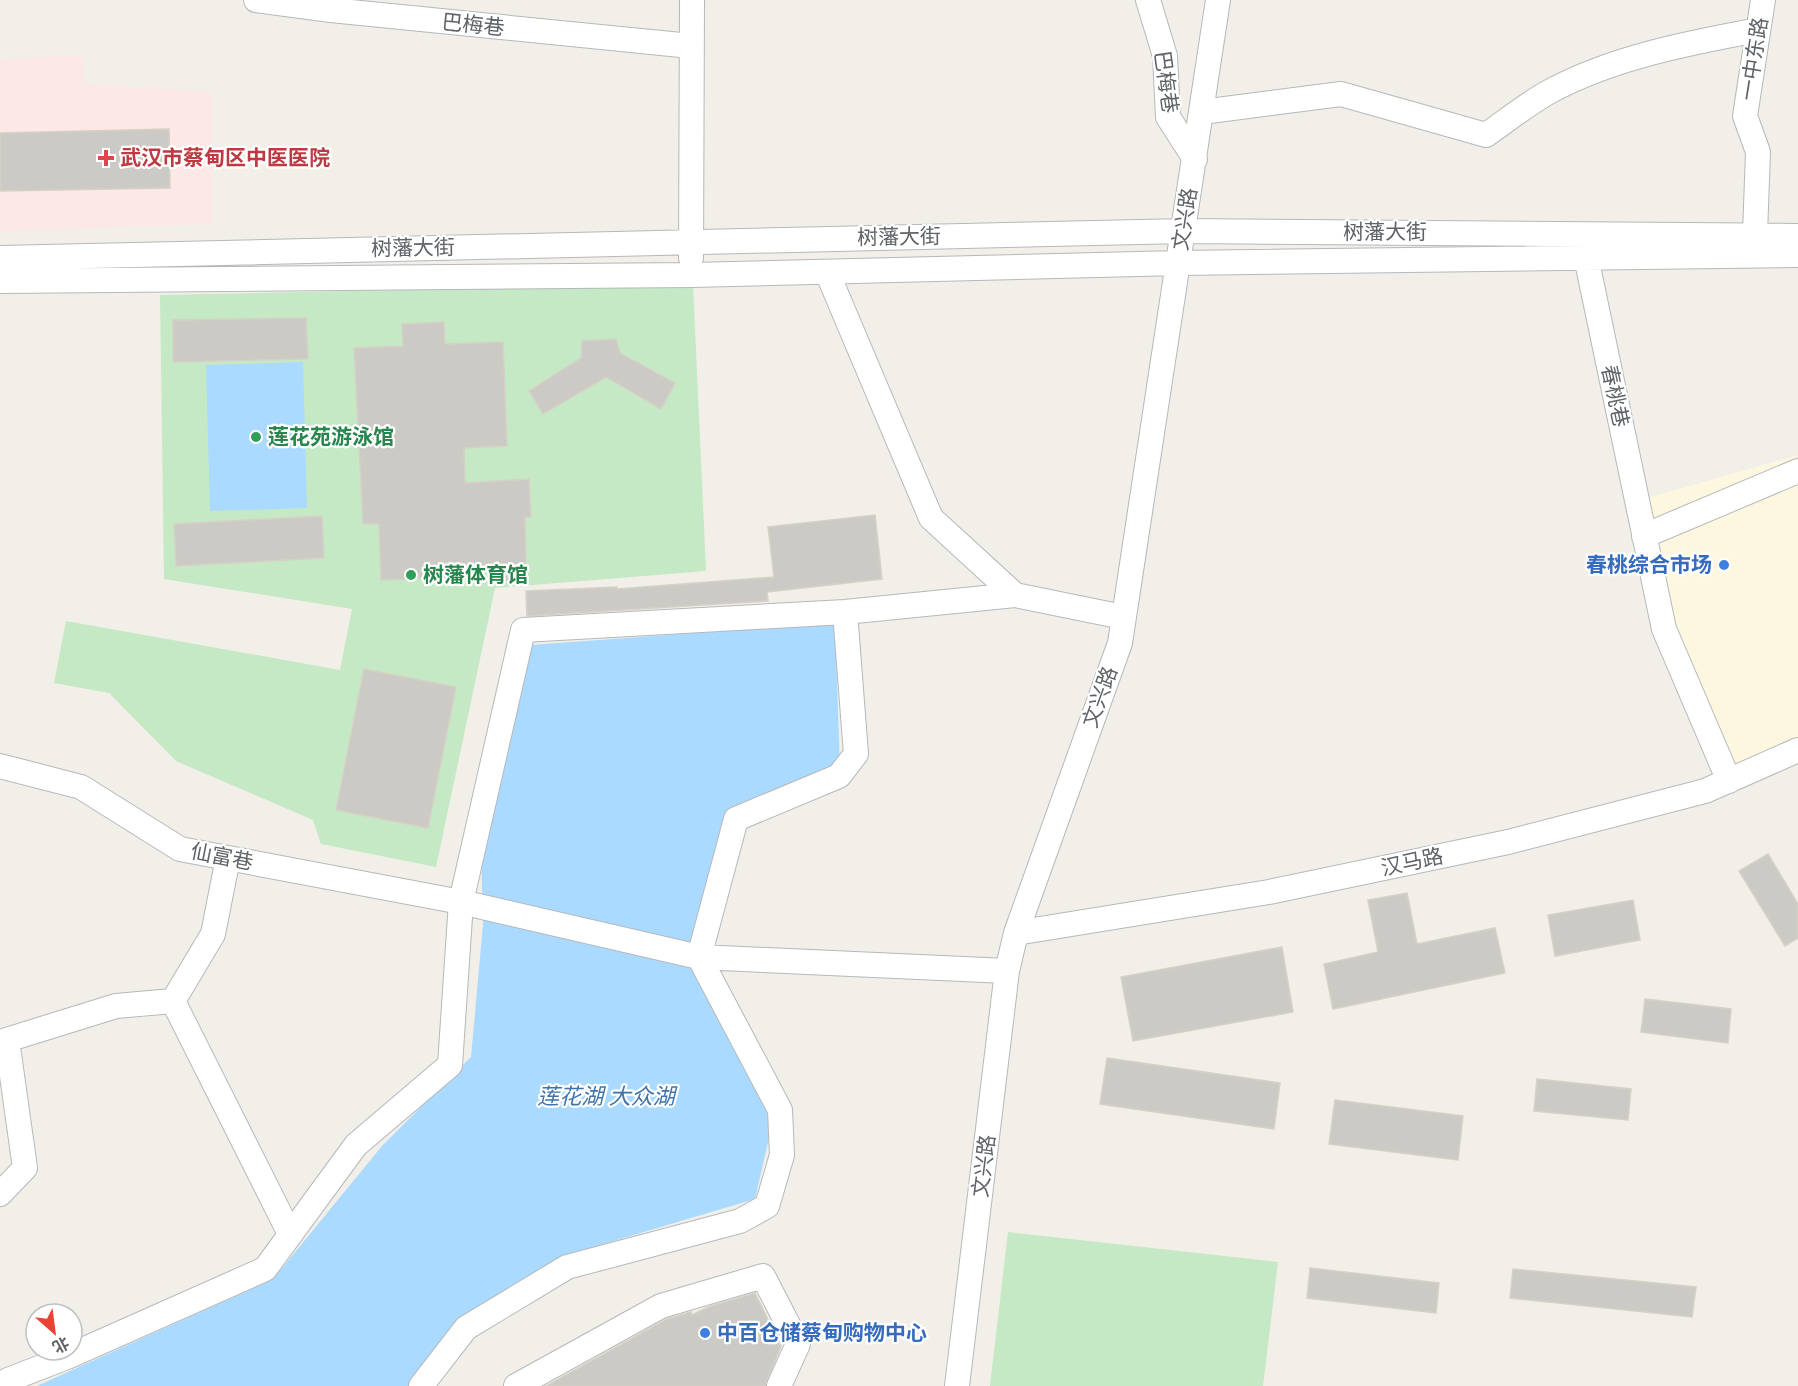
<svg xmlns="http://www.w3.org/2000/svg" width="1798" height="1386" viewBox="0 0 1798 1386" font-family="Mulish,'Noto Sans SC',sans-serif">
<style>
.commercial{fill:#fef7e0}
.medical{fill:#fce8e6}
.green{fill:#c5e8c5}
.water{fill:#aadaff}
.building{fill:#cccac5;stroke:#d6d1c6;stroke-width:1.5}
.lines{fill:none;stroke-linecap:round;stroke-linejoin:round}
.minor-casing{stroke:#b5b8bc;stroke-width:26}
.minor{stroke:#fff;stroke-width:24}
.health-dot{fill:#e0444e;stroke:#fff;stroke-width:2}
.leisure-dot{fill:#2e9e5b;stroke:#fff;stroke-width:2}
.shop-dot{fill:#3f7fe0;stroke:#fff;stroke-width:2}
.labels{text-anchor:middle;stroke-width:4.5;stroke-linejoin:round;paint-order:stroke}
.street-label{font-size:21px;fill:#5f6368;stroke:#fff}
.health-label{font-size:21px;font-weight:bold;fill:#be3a42;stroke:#fff;text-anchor:start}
.leisure-label{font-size:21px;font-weight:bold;fill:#27864d;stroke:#fff;text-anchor:start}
.shop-label{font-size:21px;font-weight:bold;fill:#366cbe;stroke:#fff;text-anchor:end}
.water-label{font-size:22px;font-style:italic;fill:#4174aa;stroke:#fff}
</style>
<rect width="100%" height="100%" fill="#f1efe8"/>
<path class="commercial" d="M1795,456L1798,462V737L1725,771L1664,629L1637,501Z"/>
<path class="medical" d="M83,54L84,84L212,92V224L0,231V60Z"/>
<path class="green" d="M693,284L706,571L495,588L436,867L321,844L313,820L176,761L109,693L54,683L66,621L340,670L352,609L164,579L160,295Z
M1008,1232L1278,1262L1263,1386H990Z"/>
<path class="water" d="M303,362L307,508L210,511L206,365Z
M835,623L840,768L727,818L691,939L772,1125L755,1199L570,1254L454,1323L409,1386H37L273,1279L382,1146L471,1057L483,924L481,852L530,645Z"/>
<path class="building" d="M169,129L170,188L0,191V133Z
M306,318L308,359L173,362V320Z
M444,322L445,344L503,342L507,446L464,448L465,483L529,479L531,517H525L526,580L504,581V570L455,571L456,577L381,580L379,524H363L354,348L403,346L402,324Z
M616,339L620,353L675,383L661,409L606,377L543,414L529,391L581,358L582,341Z
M875,515L882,579L767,592L768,601L527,616L526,591L617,587V589L774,577L768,527Z
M322,516L324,558L176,566L174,524Z
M364,669L456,687L428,828L336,810Z
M1768,854L1798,904V938L1785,946L1739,871Z
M1407,893L1417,944L1495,928L1505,973L1333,1009L1324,964L1378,952L1368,900Z
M1633,900L1640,940L1555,956L1548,915Z
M1282,947L1293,1012L1133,1041L1121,977Z
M1645,999L1731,1009L1728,1043L1641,1032Z
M1107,1058L1280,1083L1274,1129L1100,1104Z
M1537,1079L1631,1089L1628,1120L1534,1111Z
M1335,1100L1463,1116L1458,1160L1329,1144Z
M1310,1268L1439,1283L1436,1313L1307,1298Z
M1513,1269L1696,1287L1692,1317L1510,1298Z
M755,1293L781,1346L765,1386H546L667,1319L691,1312L692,1315L708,1307Z"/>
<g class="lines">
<g class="minor-casing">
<path id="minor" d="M256,0L331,10L691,46
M1148,0L1165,56L1168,117L1195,159
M1202,112L1341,94L1486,135C1506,121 1526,105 1547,93C1610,58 1688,43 1758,30
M1757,249L1755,234L1758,152L1745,116L1763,0
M1586,257L1664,629L1729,781
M0,258L1184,231L1798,236
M691,258L692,0
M827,272L931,518L1015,595L1123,617
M0,281L692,275L1179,263L1798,255
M1644,536L1798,471
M0,766L81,787L180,849L461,902L699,957L1007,971
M1016,933L1269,892L1508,842L1705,791L1798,750
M173,1001L290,1234
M0,1042L116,1006L173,1001L213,934L228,858
M0,1194L25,1168L7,1040
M3,1386L8,1380L67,1357L265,1269L356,1145L450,1065L461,902L523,630L845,612L1015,595
M421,1386L466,1328L567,1267L740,1221L767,1206L782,1155L780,1110L699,957L736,819L839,776L856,754L845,612
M516,1386L661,1306L763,1276L798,1344L779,1386
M957,1386L1007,971L1016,933L1120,643L1218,0"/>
</g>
<use href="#minor" class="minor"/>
</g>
<path class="health-dot" d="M103 149h6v6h6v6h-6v6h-6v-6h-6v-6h6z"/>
<g class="leisure-dot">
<circle cx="256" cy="437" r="6"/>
<circle cx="411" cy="575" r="6"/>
</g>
<g class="shop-dot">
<circle cx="1724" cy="565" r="6"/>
<circle cx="705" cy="1333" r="6"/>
</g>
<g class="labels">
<g class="street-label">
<text transform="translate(473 25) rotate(6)" y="7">巴梅巷</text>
<text transform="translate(1754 59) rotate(-81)" y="7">一中东路</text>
<text transform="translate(1166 82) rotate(82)" y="7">巴梅巷</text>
<text transform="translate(1185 219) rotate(-81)" y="7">文兴路</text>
<text x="1385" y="239">树藩大街</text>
<text transform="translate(899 237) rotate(-1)" y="7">树藩大街</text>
<text transform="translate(413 248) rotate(-1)" y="7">树藩大街</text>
<text transform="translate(1615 396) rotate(78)" y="7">春桃巷</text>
<text transform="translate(1100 697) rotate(-70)" y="7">文兴路</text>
<text transform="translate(222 857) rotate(11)" y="7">仙富巷</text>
<text transform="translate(1412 862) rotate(-12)" y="7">汉马路</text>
<text transform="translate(984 1166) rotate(-83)" y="7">文兴路</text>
</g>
<g class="health-label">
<text x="120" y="165">武汉市蔡甸区中医医院</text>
</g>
<g class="leisure-label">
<text x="268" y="444">莲花苑游泳馆</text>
<text x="423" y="582">树藩体育馆</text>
</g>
<g class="shop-label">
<text x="1712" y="572">春桃综合市场</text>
<text x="717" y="1340" text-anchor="start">中百仓储蔡甸购物中心</text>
</g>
<g class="water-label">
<text x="606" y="1104">莲花湖 大众湖</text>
</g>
</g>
<g transform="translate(54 1332) rotate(152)"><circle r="28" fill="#ffffff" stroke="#bfc1c3" stroke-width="1.5"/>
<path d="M0-4.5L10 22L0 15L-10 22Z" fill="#ea4335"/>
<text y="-9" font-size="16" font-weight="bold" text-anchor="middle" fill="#5f6368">北</text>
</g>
</svg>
